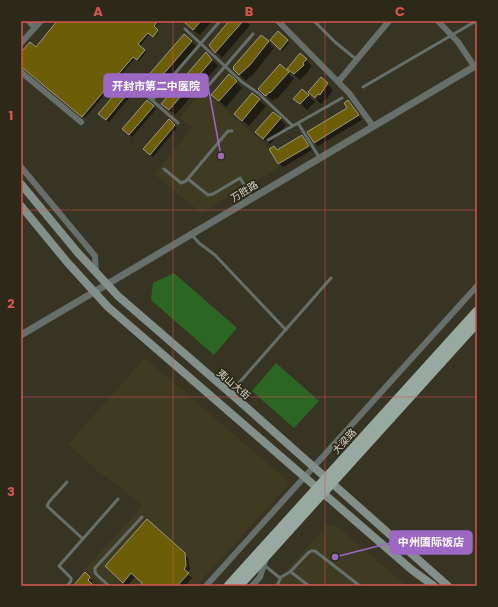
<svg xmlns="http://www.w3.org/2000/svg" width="498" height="607" viewBox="0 0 498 607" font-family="Poppins,'Noto Sans SC',sans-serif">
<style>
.built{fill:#3f3a22}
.green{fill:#2c6625}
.shadow{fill:#0007}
.building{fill:#6c5e06;stroke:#9d9986}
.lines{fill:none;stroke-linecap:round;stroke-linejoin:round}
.service{stroke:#666f6a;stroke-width:3}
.minor{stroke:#666f6a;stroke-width:6}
.tertiary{stroke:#666f6a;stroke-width:7}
.secondary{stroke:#829089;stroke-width:8}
.primary{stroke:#97a9a0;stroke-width:9}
.grid{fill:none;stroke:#d75451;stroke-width:1;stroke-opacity:0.55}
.labels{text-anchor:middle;stroke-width:3.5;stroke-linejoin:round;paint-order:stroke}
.street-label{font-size:10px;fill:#d9d7cd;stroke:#2d2919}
.leader{fill:none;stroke:#9c68c4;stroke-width:1.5}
.callout-dot{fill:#9c68c4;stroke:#2d2919;stroke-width:1.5}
.callout{fill:#9c68c4;stroke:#9c68c4;stroke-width:1.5}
.callout-label{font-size:11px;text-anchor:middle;font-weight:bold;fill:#fff}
.neatline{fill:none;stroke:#d75451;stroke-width:1.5}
.grid-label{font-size:13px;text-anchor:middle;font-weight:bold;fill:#d75451}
</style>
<rect width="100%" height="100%" fill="#373423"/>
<path class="built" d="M203,90L265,144L279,167L201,213L154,174L192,128L180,118Z
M145,358L290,483L196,586H102L84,570L142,506L109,478L100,473L68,444Z
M327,525H333L339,528L407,586H272Z"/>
<path class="green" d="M174,273L237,328L214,355L151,300L153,283Z
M276,363L319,401L294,428L252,391Z"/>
<path class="shadow" d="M58,21H160L140,46L146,52L139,61L135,58L85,118L21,67V54L36,48Z
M188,21H212L200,35L192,29Z
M231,21H246L250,25L222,58L210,45Z
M159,31V32L155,37H154Z
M278,33L289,43L282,51L271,40Z
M191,41L197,47L154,97L147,91Z
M268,42L274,48L251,77L250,76L246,81L234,69Z
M206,54L218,66L175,115L169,110Z
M306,60L312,66L308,70L309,71L300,80L288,69Z
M288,73L294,79L277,99L275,98L273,101L265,95Z
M229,75L242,88L226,107L219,101Z
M126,83L135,91L109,122L102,117Z
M327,84L333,90L326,100L325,99L321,104L309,92Z
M302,90L315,102L307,110L295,98Z
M252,95L266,106L249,126L242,120Z
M147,101L156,109L132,137L123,129Z
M348,101L362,120L318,146L314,142L349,108Z
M280,119L286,125L270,144L262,138Z
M169,120L177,128L153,157L147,152Z
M302,136L312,150L283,167L279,163L271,149L274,147L278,151Z
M184,554L188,558L190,570L187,573L192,578L185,586H141L144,583L136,576L127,586L110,570Z
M85,574L92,581L90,583L93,586H74Z"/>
<path class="building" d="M57,21H158L154,26L158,30L153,37L148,33L138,44L145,50L137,60L133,57L82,117L24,69L21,68V52L30,42L36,47Z
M183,21H201L193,30Z
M229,21H243L215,53L209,45Z
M278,31L288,40L280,50L270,40Z
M184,34L192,41L148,92L140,85Z
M261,35L269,41L250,65L239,75L233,69L234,68L233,67Z
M206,52L212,60L169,110L161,104Z
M300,53L307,59L303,63L304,65L294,74L287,69Z
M280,64L289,72L270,93L269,92L266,96L264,95L258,89Z
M229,74L237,81L219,101L211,95Z
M321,77L328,83L320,95L318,94L315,98L308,92Z
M126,81L133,87L106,120L98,114Z
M302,89L309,95L300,104L293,99Z
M252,93L260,99L242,121L234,114Z
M147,100L154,106L129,135L122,129Z
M348,100L359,115L314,143L307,132L347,108L344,103Z
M273,112L281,118L263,139L255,132Z
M169,119L175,125L150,155L143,149Z
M302,135L309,146L278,164L269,149L274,146L277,150Z
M147,519L185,553L186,566L184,569L189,573L177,586H140L142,583L131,573L123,583L105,566Z
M85,572L90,577L88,580L94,586H73Z"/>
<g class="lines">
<path class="service" d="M314,21L335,42L357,60
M185,29L242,82L258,93L293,126
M128,79L178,123
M208,86L253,34
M363,87L476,21
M152,100L220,21
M298,123L319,157
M268,140L342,98
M164,169L181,183L186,181L228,131H232
M188,179L208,195L213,194L240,178L252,198
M191,234L199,243L215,255L286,330
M231,392L331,278
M67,482L49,502L47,506L83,539
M264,565L280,578
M291,572L309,586
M67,586L71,581V578L59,566L118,499
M109,586L96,574L95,572V568L142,517
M277,586L281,577L290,572L308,553L311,551H315L360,586"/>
<path class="minor" d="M29,21L35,28
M278,21L349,93L373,126
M438,21L458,42L474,66
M21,43L41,21
M21,72L81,122
M338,82L389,21
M21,167L95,256L96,273
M206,586L477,286
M252,586L260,577L266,558"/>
<path class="tertiary" d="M21,335L94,292L477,65"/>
<path class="secondary" d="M21,184L78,253L118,296L237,399L448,586
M21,206L67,262L108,307L412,570L434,586"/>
<path class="primary" d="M228,586L477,311
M239,586L477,323"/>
</g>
<path class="grid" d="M173,21V586M325,21V586M21,210H477M21,397H477"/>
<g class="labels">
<g class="street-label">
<text transform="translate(244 191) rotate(-31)" y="4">万胜路</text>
<text transform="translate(234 384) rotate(41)" y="4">夷山大街</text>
<text transform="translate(344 441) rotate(-48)" y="4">大梁路</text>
</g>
</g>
<path class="leader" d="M221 156L208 86M335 557L390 543"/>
<g class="callout-dot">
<circle cx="221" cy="156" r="4"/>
<circle cx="335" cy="557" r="4"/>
</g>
<g class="callout">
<rect x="104" y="74" width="104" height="23" rx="4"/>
<rect x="390" y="531" width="82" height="23" rx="4"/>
</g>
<g class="callout-label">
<text x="156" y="90">开封市第二中医院</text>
<text x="431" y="546">中州国际饭店</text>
</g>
<rect width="498" height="607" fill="none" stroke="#2d2919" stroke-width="44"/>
<rect x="22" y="22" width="454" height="563" class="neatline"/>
<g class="grid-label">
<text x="98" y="16">A</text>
<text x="249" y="16">B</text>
<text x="400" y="16">C</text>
<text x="11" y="120">1</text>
<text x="11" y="308">2</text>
<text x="11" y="496">3</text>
</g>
</svg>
